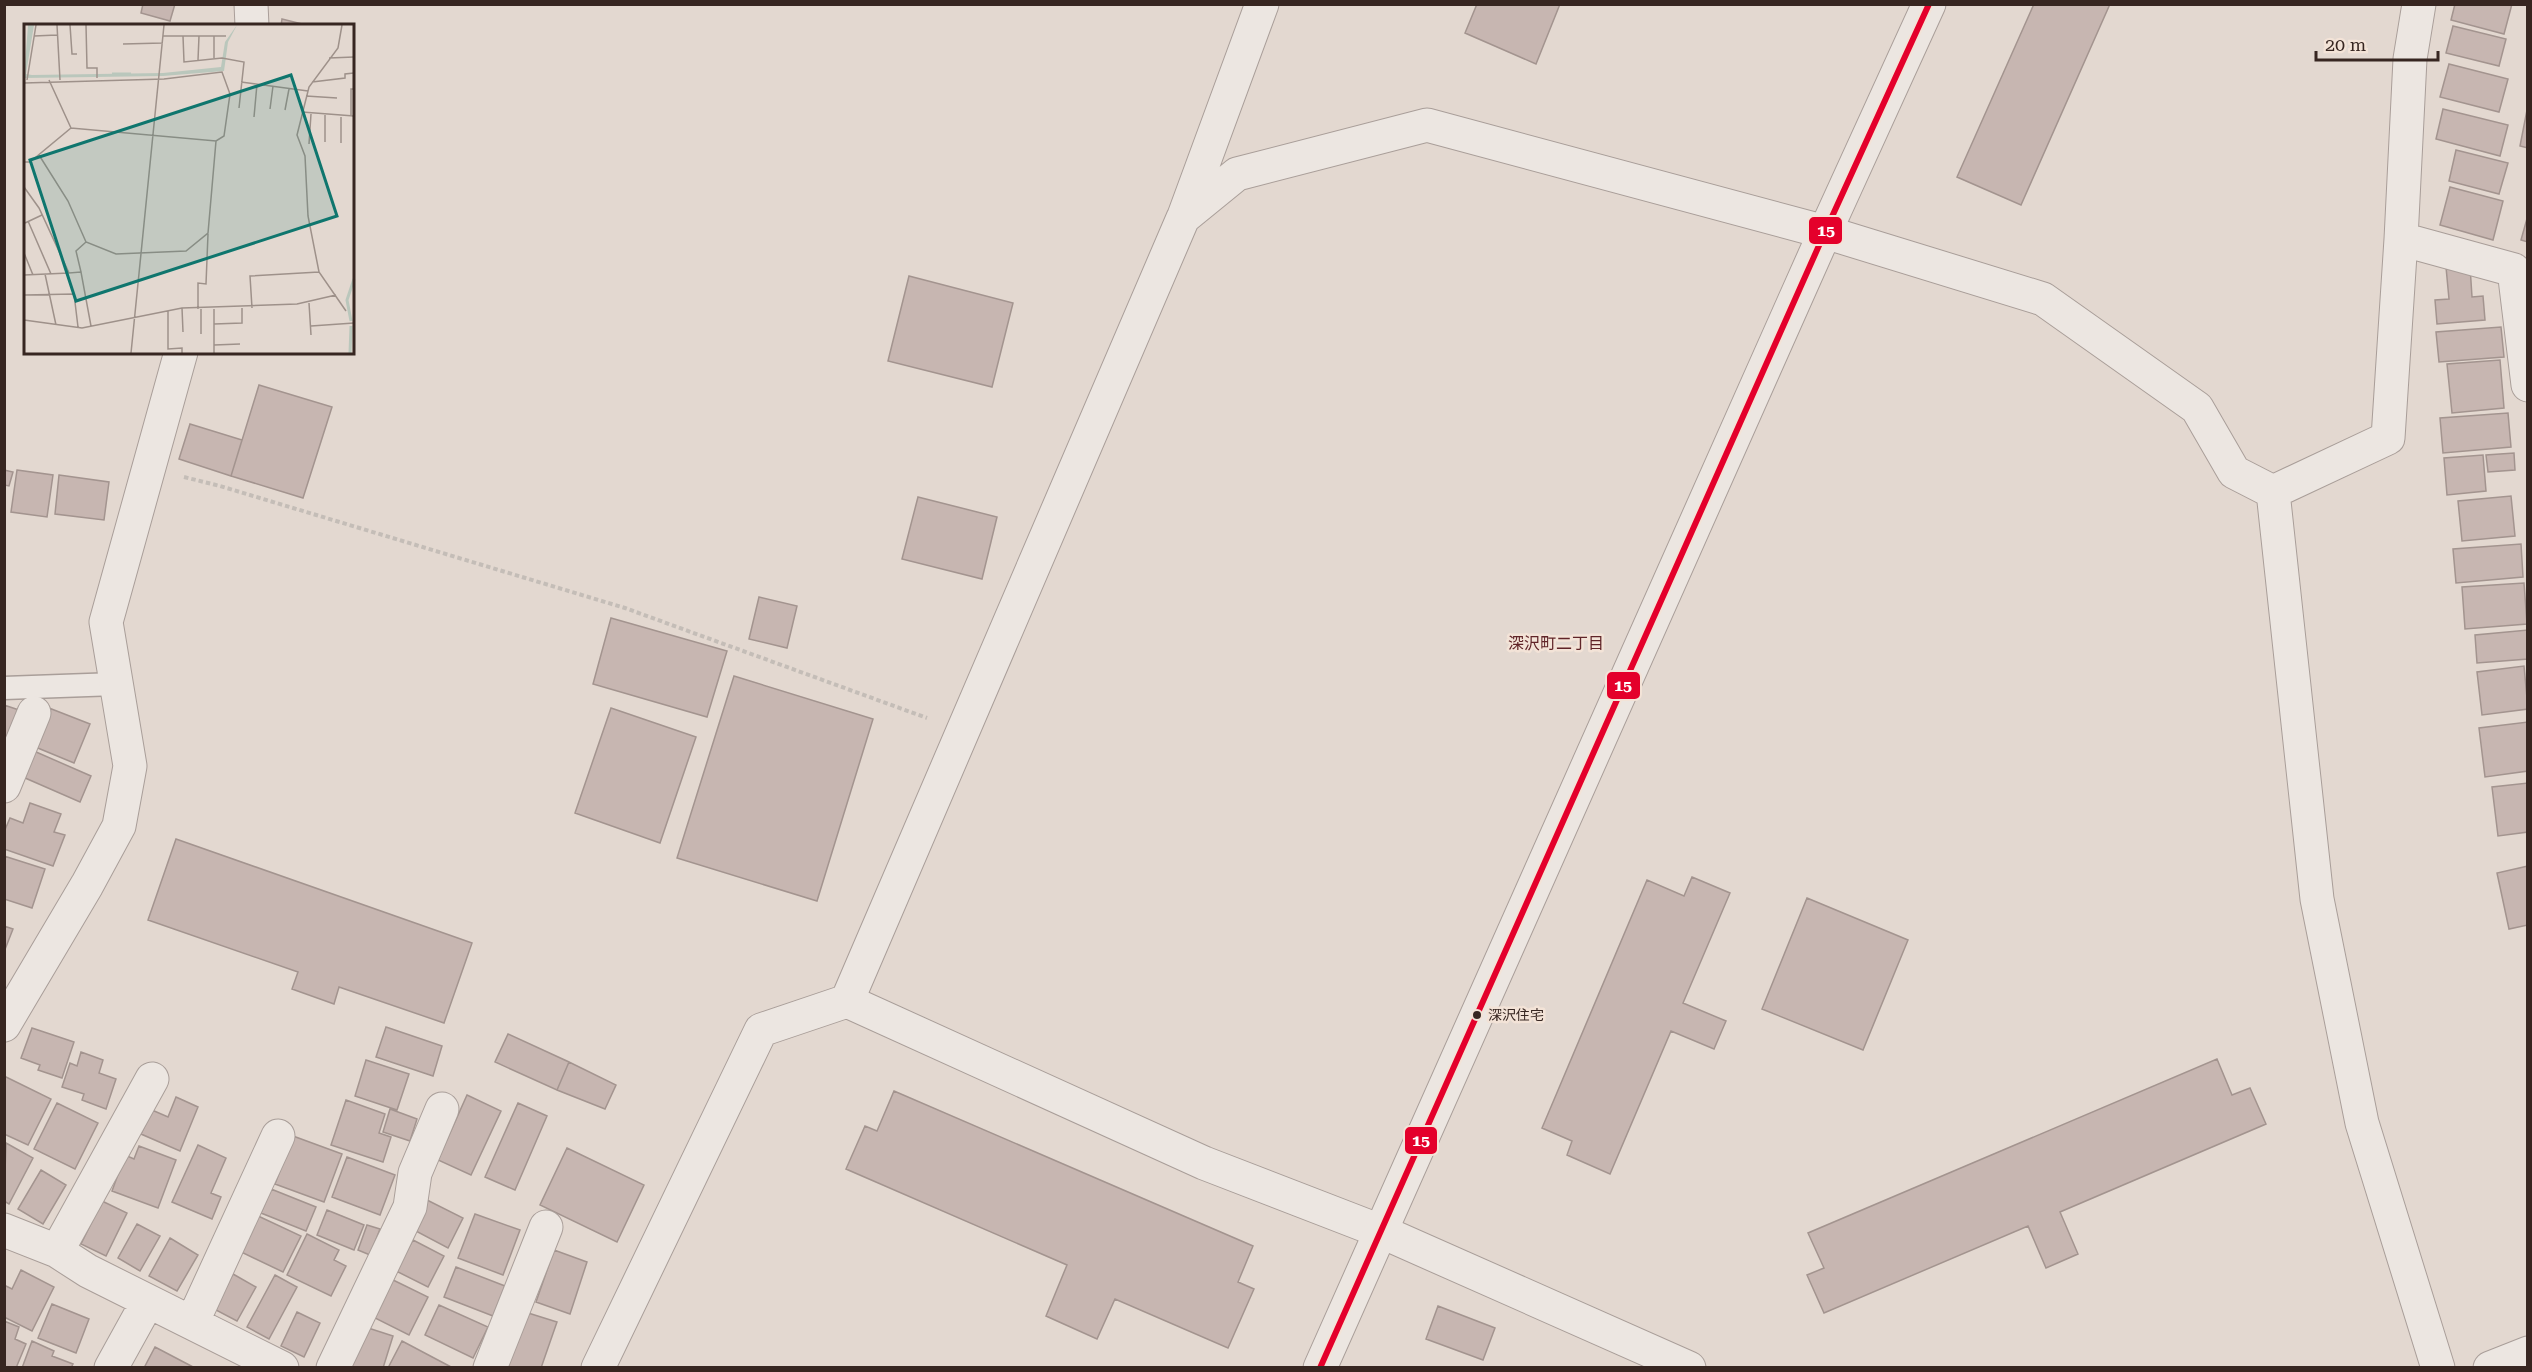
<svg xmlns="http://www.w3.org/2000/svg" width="2532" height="1372" viewBox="0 0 2532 1372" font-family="'Roboto Serif','Noto Sans JP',serif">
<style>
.building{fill:#c7b6b1;stroke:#a3948f;stroke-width:1.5}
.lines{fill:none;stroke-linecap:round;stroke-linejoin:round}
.service-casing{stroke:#a99e99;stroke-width:25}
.minor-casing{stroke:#a99e99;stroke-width:35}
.tertiary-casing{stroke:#a99e99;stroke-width:35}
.path{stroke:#c4bdb7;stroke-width:4;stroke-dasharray:4.5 3;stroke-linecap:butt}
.service{stroke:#ece6e1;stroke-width:22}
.minor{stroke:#ece6e1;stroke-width:33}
.tertiary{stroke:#ece6e1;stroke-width:33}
.bus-1-casing{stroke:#f3e3d7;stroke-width:10}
.bus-1{stroke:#e4002b;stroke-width:6}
.bus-dot{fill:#372621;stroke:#f3e3d7;stroke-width:2}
.labels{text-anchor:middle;stroke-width:5;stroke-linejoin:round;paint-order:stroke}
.bus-label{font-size:14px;fill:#372621;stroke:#f3e3d7;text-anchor:start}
.neighbourhood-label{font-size:16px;fill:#602428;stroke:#f3e3d7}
.inset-river{fill:none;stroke:#bac7bc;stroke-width:3}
.inset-road{fill:none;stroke:#9e918a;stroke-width:1.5}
.view{fill:#0f766e;fill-opacity:0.15;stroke:#0f766e;stroke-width:3}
.inset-edge{fill:none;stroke:#372621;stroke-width:3}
.line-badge{stroke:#f3e3d7;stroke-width:2}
.badge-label{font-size:16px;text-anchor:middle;font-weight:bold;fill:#fff}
</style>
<rect width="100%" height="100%" fill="#e3d8d0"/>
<path class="building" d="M143,4H175L170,21L141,13Z
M1477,4H1560L1536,64L1465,33Z
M2034,4H2110L2021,205L1957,177Z
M2455,4H2512L2504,34L2451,20Z
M282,19L310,26H281Z
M2453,26L2506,39L2499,66L2446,53Z
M2449,64L2508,79L2499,112L2440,97Z
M2528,105V148L2520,146Z
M2443,109L2508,125L2500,156L2436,139Z
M2456,150L2508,163L2499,194L2449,181Z
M2450,187L2503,201L2493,240L2440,225Z
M2528,215V242L2521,240Z
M2470,266L2472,297L2483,296L2485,320L2437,324L2435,300L2449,299L2446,267Z
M909,276L1013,303L992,387L888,361Z
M2501,327L2504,357L2439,362L2436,332Z
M2500,360L2504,408L2452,413L2447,364Z
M259,385L332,407L303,498L231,476Z
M2508,413L2511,447L2443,453L2440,418Z
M190,424L242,440L231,476L179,459Z
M2514,453L2515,470L2488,472L2486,455Z
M2483,455L2486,491L2447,495L2444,458Z
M4,470L13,472L9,486L4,485Z
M17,470L53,475L47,517L11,512Z
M59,475L109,482L104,520L55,514Z
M2511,496L2515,536L2462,541L2458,501Z
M918,497L997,517L982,579L902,559Z
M2521,544L2523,577L2456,583L2453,549Z
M2524,583L2527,624L2465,629L2462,587Z
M759,597L797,606L787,648L749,639Z
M611,618L727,651L707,717L593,684Z
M2528,630V659L2477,663L2475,635Z
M2524,666L2528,709L2482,715L2477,672Z
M734,676L873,719L817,901L677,858Z
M4,705L22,711L12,741L4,738Z
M49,708L90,724L74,763L33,746Z
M611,708L696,737L660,843L575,813Z
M2528,722V771L2485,777L2479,728Z
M27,748L91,776L80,802L16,774Z
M2528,783V832L2498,836L2492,787Z
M30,803L61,814L54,832L65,835L53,866L4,849V832L10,818L23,823Z
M176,839L472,943L444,1023L339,987L334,1004L292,989L298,972L148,920Z
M4,856L45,869L32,908L4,899Z
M2528,866V925L2509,929L2497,873Z
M1692,877L1730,893L1683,1003L1726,1021L1714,1049L1671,1031L1610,1174L1567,1155L1572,1141L1542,1128L1647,880L1684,896Z
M1807,898L1908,940L1863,1050L1762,1009Z
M4,926L13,929L4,952Z
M386,1027L442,1046L433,1076L376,1057Z
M32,1028L74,1042L62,1078L38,1070L40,1065L21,1058Z
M508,1034L569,1062L557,1090L495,1062Z
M81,1052L103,1060L99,1073L116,1079L106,1109L82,1100L84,1094L62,1087L70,1063L77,1066Z
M2217,1059L2232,1095L2250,1088L2266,1124L2060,1212L2078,1254L2046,1268L2028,1226L1824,1313L1807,1275L1824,1268L1808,1233Z
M366,1060L409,1074L397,1110L355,1096Z
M569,1062L616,1085L605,1109L557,1090Z
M4,1076L51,1099L28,1145L4,1134Z
M894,1091L1253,1246L1238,1282L1254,1289L1228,1348L1115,1299L1097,1339L1046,1316L1067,1265L846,1169L865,1126L877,1131Z
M467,1095L501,1111L471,1175L438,1160Z
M176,1097L198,1107L180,1151L141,1134L152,1110L168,1117Z
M346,1100L385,1114L379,1133L391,1137L383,1162L331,1145Z
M57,1103L98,1123L75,1169L34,1149Z
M518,1103L547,1116L515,1190L485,1177Z
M390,1109L417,1119L410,1141L383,1132Z
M293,1136L342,1154L324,1202L275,1184Z
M6,1143L33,1158L9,1204L4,1201Z
M198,1145L226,1158L211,1193L221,1197L212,1219L172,1202Z
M139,1146L176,1160L158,1208L112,1191L125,1155L134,1159Z
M567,1148L644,1185L617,1242L540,1205Z
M347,1157L395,1175L380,1215L332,1197Z
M41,1170L66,1185L43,1224L18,1209Z
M271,1189L316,1207L306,1231L261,1213Z
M427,1200L463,1218L448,1248L412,1229Z
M102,1201L127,1213L106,1256L81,1244Z
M327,1210L364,1225L354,1250L317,1235Z
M475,1214L520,1230L503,1275L458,1258Z
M256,1215L301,1236L283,1272L239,1251Z
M137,1224L160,1236L140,1271L118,1258Z
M367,1225L380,1229L370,1255L358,1250Z
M307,1234L339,1250L334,1260L346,1266L331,1296L287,1275Z
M170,1238L198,1255L177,1291L149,1276Z
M413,1240L444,1256L428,1287L396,1271Z
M554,1250L587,1262L570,1314L536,1302Z
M456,1267L505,1286L493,1316L444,1297Z
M21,1270L54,1287L32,1331L4,1317V1285L12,1289Z
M233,1274L256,1287L237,1321L214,1309Z
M275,1275L297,1287L269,1339L247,1327Z
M389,1278L428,1297L409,1335L371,1316Z
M52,1304L89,1319L76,1353L38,1338Z
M439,1305L488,1327L473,1358L425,1335Z
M1438,1306L1495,1328L1483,1360L1426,1339Z
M297,1312L320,1323L304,1357L281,1346Z
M525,1312L557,1322L541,1368H506Z
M4,1321L19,1327L15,1339L26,1344L16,1368H4Z
M362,1326L393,1336L383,1368H349Z
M32,1341L54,1351L52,1356L73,1364L71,1368H22Z
M402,1341L453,1368H388Z
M155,1347L195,1368H144Z"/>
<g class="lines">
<g class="service-casing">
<path id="service" d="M4,688L116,684"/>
</g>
<g class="minor-casing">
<path id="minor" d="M251,4L252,26
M2419,4L2410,59L2401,239L2514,270L2528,385
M1184,216L1262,4
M2273,492L2388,438L2401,239
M4,786L34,713
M847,1001L1183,218L1237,174L1427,125L1825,232L2043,299L2197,408L2234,472L2273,492L2317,899L2362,1123L2438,1368
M4,1025L87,885L119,826L130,766L106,622L181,352
M4,1230L57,1251L88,1271L282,1368
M57,1251L152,1079
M192,1323L278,1136
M111,1368L148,1301
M333,1368L410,1207L415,1173L442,1109
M490,1368L546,1227
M598,1368L761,1030L847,1001L1204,1163L1380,1231L1689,1368
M2490,1368L2528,1353"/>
</g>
<g class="tertiary-casing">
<path id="tertiary" d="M1320,1368L1825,232L1929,4"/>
</g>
<path class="path" d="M184,477L220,486L625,608L927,718"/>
<use href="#service" class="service"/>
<use href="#minor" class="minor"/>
<use href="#tertiary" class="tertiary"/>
<g class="bus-1-casing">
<path id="bus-1" d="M1320,1368L1825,232L1929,4"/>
</g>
<use href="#bus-1" class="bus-1"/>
</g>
<circle class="bus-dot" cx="1477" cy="1015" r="5"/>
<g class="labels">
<g class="bus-label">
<text x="1488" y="1020">深沢住宅</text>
</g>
<g class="neighbourhood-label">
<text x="1556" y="649">深沢町二丁目</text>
</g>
</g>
<g transform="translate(24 24)">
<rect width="330" height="330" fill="#e3d8d0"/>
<path d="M4,1H10L2,50L8,51L139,49L197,43L201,18L213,1L204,18L200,47L139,52L0,54Z" fill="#bac7bc"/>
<path class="inset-river" d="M88,50H107M327,297L323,276L330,255M326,329L327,302"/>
<path class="inset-road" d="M33,1L36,56M46,1L48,30H53M62,1L63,44H73V54M318,1L314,24L285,63L273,111L281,132L284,192L295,248L322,287M10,12L33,11M139,12H202M159,12L160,38L198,34L220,38L215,84M190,12V34M99,20L139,19M305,34L330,33M174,36L175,12M3,56L12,1M25,56L47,104M217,58L284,67M288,58L321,54V50L330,49M0,59L140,55L198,48L206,70L200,112L192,117L47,104L6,138H0M282,72L313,74M246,85L249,62M261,86L265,65M278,88L330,92M327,92V65H330M230,93L233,60M317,93V119M301,118V91M285,120L287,90M15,131L44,177L62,218L92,230L162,227L184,209L192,117M0,163L15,184L45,249L57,248L67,302M4,197L27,250M1,199L18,191M0,229L9,251M57,248L52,227L62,218M21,250L32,301M0,251L45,249M0,271L50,270L54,303M285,279L287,311M158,284L159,308M228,284L226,252L295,248M174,285V259L182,260L184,210M177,285V310M190,285V329M144,287V325L158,324V329M0,296L58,304L158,284L273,280L312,271M190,300L218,299V284M287,302L330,299M190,321L216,320M107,329L140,1"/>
<path class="view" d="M267,51L313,192L52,277L6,136Z"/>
<rect width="330" height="330" class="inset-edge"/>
</g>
<g class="line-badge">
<rect x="1808" y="216" width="35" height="29" rx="6" fill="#e4002b"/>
<rect x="1606" y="671" width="35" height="29" rx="6" fill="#e4002b"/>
<rect x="1404" y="1126" width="34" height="29" rx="6" fill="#e4002b"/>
</g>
<g class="badge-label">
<text x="1826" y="236">15</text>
<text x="1623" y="691">15</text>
<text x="1421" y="1146">15</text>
</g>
<rect width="2532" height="1372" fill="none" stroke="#372621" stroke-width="12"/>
<path d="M2316 51v9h122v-9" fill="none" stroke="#372621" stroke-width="3"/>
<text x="2325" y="51" font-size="18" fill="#372621" stroke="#f3e3d7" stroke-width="4.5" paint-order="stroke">20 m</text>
</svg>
